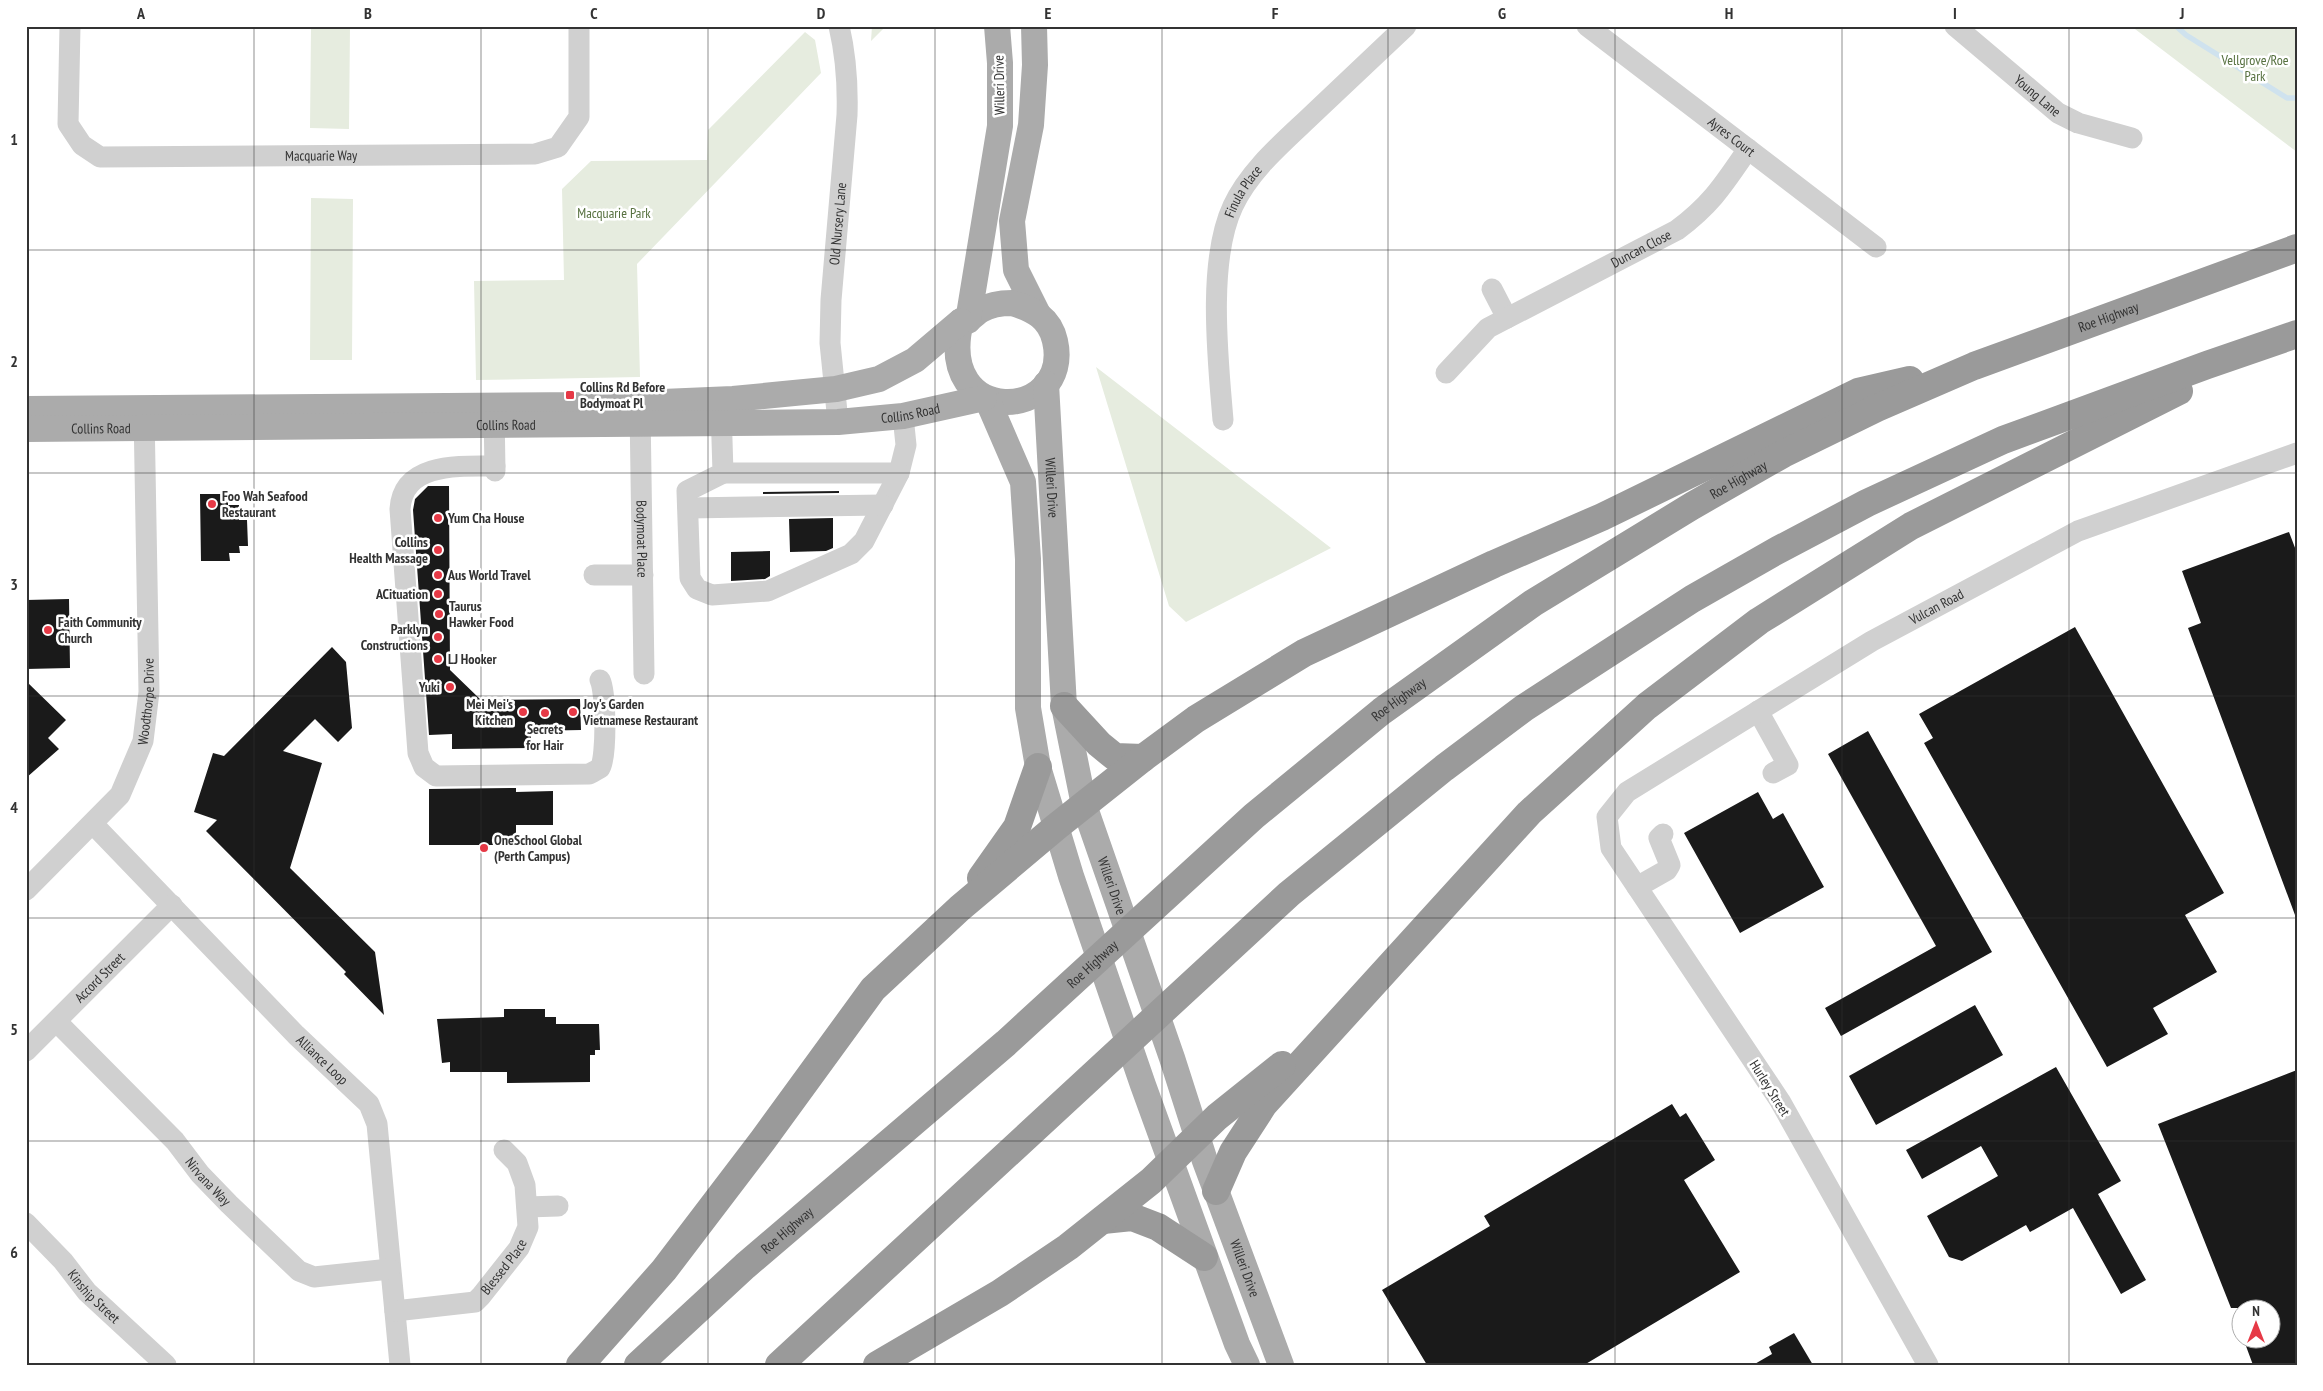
<svg xmlns="http://www.w3.org/2000/svg" width="2323" height="1391" viewBox="0 0 2323 1391" font-family="'PT Sans Narrow',sans-serif">
<style>
.green{fill:#e6ecdf}
.lines{fill:none;stroke-linecap:round;stroke-linejoin:round}
.stream{stroke:#cfe2ee;stroke-width:5.5}
.building{fill:#1a1a1a}
.minor{stroke:#d0d0d0;stroke-width:21}
.major{stroke:#ababab;stroke-width:26}
.highway{stroke:#9a9a9a;stroke-width:28}
.grid{fill:none;stroke:#333;stroke-width:1;stroke-opacity:0.55}
.poi-dot{fill:#e63946;stroke:#fff;stroke-width:2}
.labels{text-anchor:middle;stroke-width:5;stroke-linejoin:round;paint-order:stroke}
.park-label{font-size:14px;fill:#56703f;stroke:#fff}
.street-label{font-size:14px;fill:#333;stroke:#fff}
.poi-label{font-size:14px;font-weight:bold;fill:#333;stroke:#fff;text-anchor:start}
.neatline{fill:none;stroke:#333;stroke-width:2}
.grid-label{font-size:16px;text-anchor:middle;font-weight:bold;fill:#333}
</style>
<rect width="100%" height="100%" fill="#fff"/>
<path class="green" d="M311,26H350L349,129L310,128Z
M872,26H886L871,41Z
M2131,26H2275L2297,30V152Z
M805,32L815,40L821,73L637,264L640,377L476,380L474,281L564,280L562,189L591,161L707,160L708,130Z
M311,198L353,199L352,360H310Z
M1096,367L1331,548L1186,622L1169,606Z"/>
<g class="lines">
<path class="stream" d="M2176,26L2186,35L2287,98H2297"/>
</g>
<path class="building" d="M428,486H449L450,670L481,700L580,699L581,730L531,731V748L452,749V734L429,735L413,510L415,499Z
M839,491V493L763,494V492Z
M200,494H228V505H239V520H247L248,546H239L240,553H229L230,561H201Z
M833,518V548L826,551L790,552L789,519Z
M2289,532L2297,553L2295,915L2188,628L2201,623L2182,571Z
M770,551V576L765,579L731,581V552Z
M69,599L70,668L26,669V600Z
M2075,627L2224,893L2185,915L2217,972L2153,1008L2168,1034L2107,1067L1924,743L1933,738L1919,714Z
M332,647L346,662L352,728L338,742L315,719L283,751L322,763L290,868L375,952L384,1015L344,974L346,972L206,831L217,820L194,812L213,753L224,756Z
M26,681L66,720L48,738L59,749L26,778Z
M1868,731L1992,952L1841,1036L1825,1008L1936,946L1828,754Z
M510,788H516V792L553,791V825H516V845H429V789Z
M1758,792L1773,819L1783,813L1824,887L1740,933L1684,833Z
M1975,1005L2003,1055L1876,1125L1849,1076Z
M504,1009H545V1017H556V1024H599L600,1050H595V1055H590V1082L507,1083V1072H450V1062L442,1063L437,1019L504,1017Z
M2056,1067L2121,1181L2098,1194L2146,1280L2121,1294L2073,1208L2030,1232L2026,1225L1962,1261L1949,1257L1927,1216L1998,1176L1981,1146L1922,1179L1906,1150Z
M2297,1070V1365H2253L2243,1338H2270V1308H2231L2158,1124Z
M1672,1104L1680,1117L1686,1113L1715,1160L1684,1180L1740,1272L1584,1365H1427L1382,1290L1490,1226L1484,1216Z
M1794,1333L1813,1365H1753L1772,1354L1769,1347Z"/>
<g class="lines">
<g class="minor">
<path id="s1" d="M70,26L68,124L82,145L100,157L535,154L558,147L579,117V26"/>
<path id="s2" d="M1587,26L1876,247"/>
<path id="s3" d="M1955,26L2058,113L2078,123L2132,138"/>
<path d="M1492,289L1507,318"/>
<path id="s4" d="M1446,373L1488,328L1677,230C1712,204 1724,184 1748,149"/>
<path d="M721,407L723,473L687,491L690,578L697,589L712,595L768,591L851,554L864,541L899,473L906,445L903,416"/>
<path d="M494,409L495,471"/>
<path id="s5" d="M640,409L644,674"/>
<path id="s6" d="M1223,420C1218,360 1207,261 1233,206C1250,169 1286,140 1315,112C1345,84 1375,55 1406,26"/>
<path id="s7" d="M838,422L830,343L831,300L847,115C848,84 846,56 839,26"/>
<path d="M495,466C460,466 403,462 400,509L418,753L424,767L436,776L589,774C593,772 597,770 600,768C607,757 606,692 600,680"/>
<path d="M723,473H899"/>
<path d="M688,508L883,505"/>
<path d="M594,575H643"/>
<path d="M1758,711L1788,765L1773,773"/>
<path id="s8" d="M93,824L296,1035L369,1104L377,1124L400,1365"/>
<path d="M1637,887L1667,870L1670,865L1659,838L1663,834"/>
<path id="s9" d="M26,890L120,795L143,741L149,692L144,412"/>
<path id="s10" d="M57,1022L175,1141L200,1174L229,1204L299,1271L314,1277L390,1269"/>
<path id="s11" d="M26,1051L172,905"/>
<path d="M527,1207L558,1206"/>
<path id="s12" d="M26,1223L63,1261L87,1292L166,1365"/>
<path id="s13" d="M395,1311L475,1302L481,1296L519,1248L528,1227L525,1185L517,1163L504,1150"/>
<path id="s14" d="M1928,1365L1780,1101L1611,848L1607,817L1627,792L1872,641L2078,531L2297,453"/>
</g>
<g class="major">
<path d="M1034,26L1035,65L1031,125L1012,221L1016,270L1038,314"/>
<path d="M1012,303C1033,309 1050,318 1055,341C1073,421 934,430 961,321C971,321 974,314 981,310C991,304 1002,303 1012,303Z"/>
<path d="M968,321L1000,126V63L997,26"/>
<path id="s15" d="M1046,384L1064,706L1084,805L1172,1058L1205,1161L1281,1365"/>
<path d="M987,399L1023,482L1028,559V708L1038,767L1071,876L1143,1085L1237,1344L1247,1365"/>
<path d="M26,409L592,405L733,399L794,393L836,389L879,379L915,360L961,321"/>
<path id="s16" d="M26,429L838,422L903,416L984,398"/>
</g>
<g class="highway">
<path d="M1064,706L1099,744L1115,757L1143,758"/>
<path d="M981,878L1017,827L1038,767"/>
<path d="M1216,1191L1233,1152L1264,1104L1529,813L1647,706L1759,621L1911,526L2179,391"/>
<path d="M1103,1220L1132,1217L1158,1227L1204,1257"/>
<path d="M580,1365L664,1270L763,1140L873,989L960,908L1056,827L1143,758L1196,719L1304,653L1494,564L1602,517L1858,392L1910,380"/>
<path id="s17" d="M638,1365L745,1266L1006,1043L1254,816L1382,711L1533,603L1692,506L1783,454L1877,408L1974,366L2297,248"/>
<path d="M779,1365L1289,894L1444,768L1524,708L1692,599L1778,550L1867,503L2003,440L2207,365L2297,334"/>
<path d="M877,1365L1000,1293L1068,1247L1151,1181L1217,1117L1282,1065"/>
</g>
</g>
<path class="grid" d="M254,26V1365M481,26V1365M708,26V1365M935,26V1365M1162,26V1365M1388,26V1365M1615,26V1365M1842,26V1365M2069,26V1365M26,250H2297M26,473H2297M26,696H2297M26,918H2297M26,1141H2297"/>
<g class="poi-dot">
<rect x="565" y="390" width="10" height="10" rx="2.5"/>
<circle cx="212" cy="504" r="5"/>
<circle cx="438" cy="518" r="5"/>
<circle cx="438" cy="550" r="5"/>
<circle cx="438" cy="575" r="5"/>
<circle cx="438" cy="594" r="5"/>
<circle cx="439" cy="614" r="5"/>
<circle cx="48" cy="630" r="5"/>
<circle cx="438" cy="637" r="5"/>
<circle cx="438" cy="659" r="5"/>
<circle cx="450" cy="687" r="5"/>
<circle cx="523" cy="712" r="5"/>
<circle cx="573" cy="712" r="5"/>
<circle cx="545" cy="713" r="5"/>
<circle cx="484" cy="848" r="5"/>
</g>
<g class="labels">
<g class="park-label">
<text x="2255" y="65">Vellgrove/Roe<tspan x="2255" dy="16">Park</tspan></text>
<text x="614" y="218">Macquarie Park</text>
</g>
<g class="street-label">
<text transform="translate(999 85) rotate(-91)" y="5">Willeri Drive</text>
<text dy="5" stroke="none"><textPath href="#s3" startOffset="108">Young Lane</textPath></text>
<text dy="5" stroke="none"><textPath href="#s2" startOffset="182">Ayres Court</textPath></text>
<text dy="5" stroke="none"><textPath href="#s1" startOffset="366">Macquarie Way</textPath></text>
<text dy="5" stroke="none"><textPath href="#s6" startOffset="234">Finula Place</textPath></text>
<text dy="5" stroke="none"><textPath href="#s7" startOffset="199">Old Nursery Lane</textPath></text>
<text dy="5" stroke="none"><textPath href="#s4" startOffset="234">Duncan Close</textPath></text>
<text dy="5" stroke="none"><textPath href="#s17" startOffset="1821">Roe Highway</textPath></text>
<text dy="5" stroke="none"><textPath href="#s16" startOffset="885">Collins Road</textPath></text>
<text dy="5" stroke="none"><textPath href="#s16" startOffset="480">Collins Road</textPath></text>
<text dy="5" stroke="none"><textPath href="#s16" startOffset="75">Collins Road</textPath></text>
<text dy="5" stroke="none"><textPath href="#s17" startOffset="1416">Roe Highway</textPath></text>
<text dy="5" stroke="none"><textPath href="#s15" startOffset="104">Willeri Drive</textPath></text>
<text dy="5" stroke="none"><textPath href="#s5" startOffset="130">Bodymoat Place</textPath></text>
<text dy="5" stroke="none"><textPath href="#s14" startOffset="1031">Vulcan Road</textPath></text>
<text dy="5" stroke="none"><textPath href="#s17" startOffset="1011">Roe Highway</textPath></text>
<text dy="5" stroke="none"><textPath href="#s9" startOffset="232">Woodthorpe Drive</textPath></text>
<text dy="5" stroke="none"><textPath href="#s15" startOffset="509">Willeri Drive</textPath></text>
<text dy="5" stroke="none"><textPath href="#s17" startOffset="606">Roe Highway</textPath></text>
<text dy="5" stroke="none"><textPath href="#s11" startOffset="104">Accord Street</textPath></text>
<text dy="5" stroke="none"><textPath href="#s8" startOffset="329">Alliance Loop</textPath></text>
<text transform="translate(1770 1088) rotate(58)" y="5">Hurley Street</text>
<text dy="5" stroke="none"><textPath href="#s10" startOffset="220">Nirvana Way</textPath></text>
<text dy="5" stroke="none"><textPath href="#s17" startOffset="201">Roe Highway</textPath></text>
<text dy="5" stroke="none"><textPath href="#s13" startOffset="126">Blessed Place</textPath></text>
<text dy="5" stroke="none"><textPath href="#s15" startOffset="914">Willeri Drive</textPath></text>
<text dy="5" stroke="none"><textPath href="#s12" startOffset="100">Kinship Street</textPath></text>
</g>
<g class="poi-label">
<text x="580" y="392">Collins Rd Before<tspan x="580" dy="16">Bodymoat Pl</tspan></text>
<text x="222" y="501">Foo Wah Seafood<tspan x="222" dy="16">Restaurant</tspan></text>
<text x="448" y="523">Yum Cha House</text>
<text x="428" y="547" text-anchor="end">Collins<tspan x="428" dy="16">Health Massage</tspan></text>
<text x="448" y="580">Aus World Travel</text>
<text x="428" y="599" text-anchor="end">ACituation</text>
<text x="449" y="611">Taurus<tspan x="449" dy="16">Hawker Food</tspan></text>
<text x="58" y="627">Faith Community<tspan x="58" dy="16">Church</tspan></text>
<text x="428" y="634" text-anchor="end">Parklyn<tspan x="428" dy="16">Constructions</tspan></text>
<text x="448" y="664">LJ Hooker</text>
<text x="440" y="692" text-anchor="end">Yuki</text>
<text x="513" y="709" text-anchor="end">Mei Mei's<tspan x="513" dy="16">Kitchen</tspan></text>
<text x="583" y="709">Joy's Garden<tspan x="583" dy="16">Vietnamese Restaurant</tspan></text>
<text x="545" y="734" text-anchor="middle">Secrets<tspan x="545" dy="16">for Hair</tspan></text>
<text x="494" y="845">OneSchool Global<tspan x="494" dy="16">(Perth Campus)</tspan></text>
</g>
</g>
<rect width="2323" height="1391" fill="none" stroke="#ffffff" stroke-width="55"/>
<g transform="translate(2256 1324)"><circle r="24" fill="#ffffff" stroke="#adadad"/>
<path d="M0-4L9 19L0 12L-9 19Z" fill="#e63946"/>
<text y="-8" font-size="14" font-weight="bold" text-anchor="middle" fill="#333333">N</text>
</g>
<rect x="28" y="28" width="2268" height="1336" class="neatline"/>
<g class="grid-label">
<text x="141" y="19">A</text>
<text x="368" y="19">B</text>
<text x="594" y="19">C</text>
<text x="821" y="19">D</text>
<text x="1048" y="19">E</text>
<text x="1275" y="19">F</text>
<text x="1502" y="19">G</text>
<text x="1729" y="19">H</text>
<text x="1955" y="19">I</text>
<text x="2182" y="19">J</text>
<text x="14" y="145">1</text>
<text x="14" y="367">2</text>
<text x="14" y="590">3</text>
<text x="14" y="813">4</text>
<text x="14" y="1035">5</text>
<text x="14" y="1258">6</text>
</g>
</svg>
